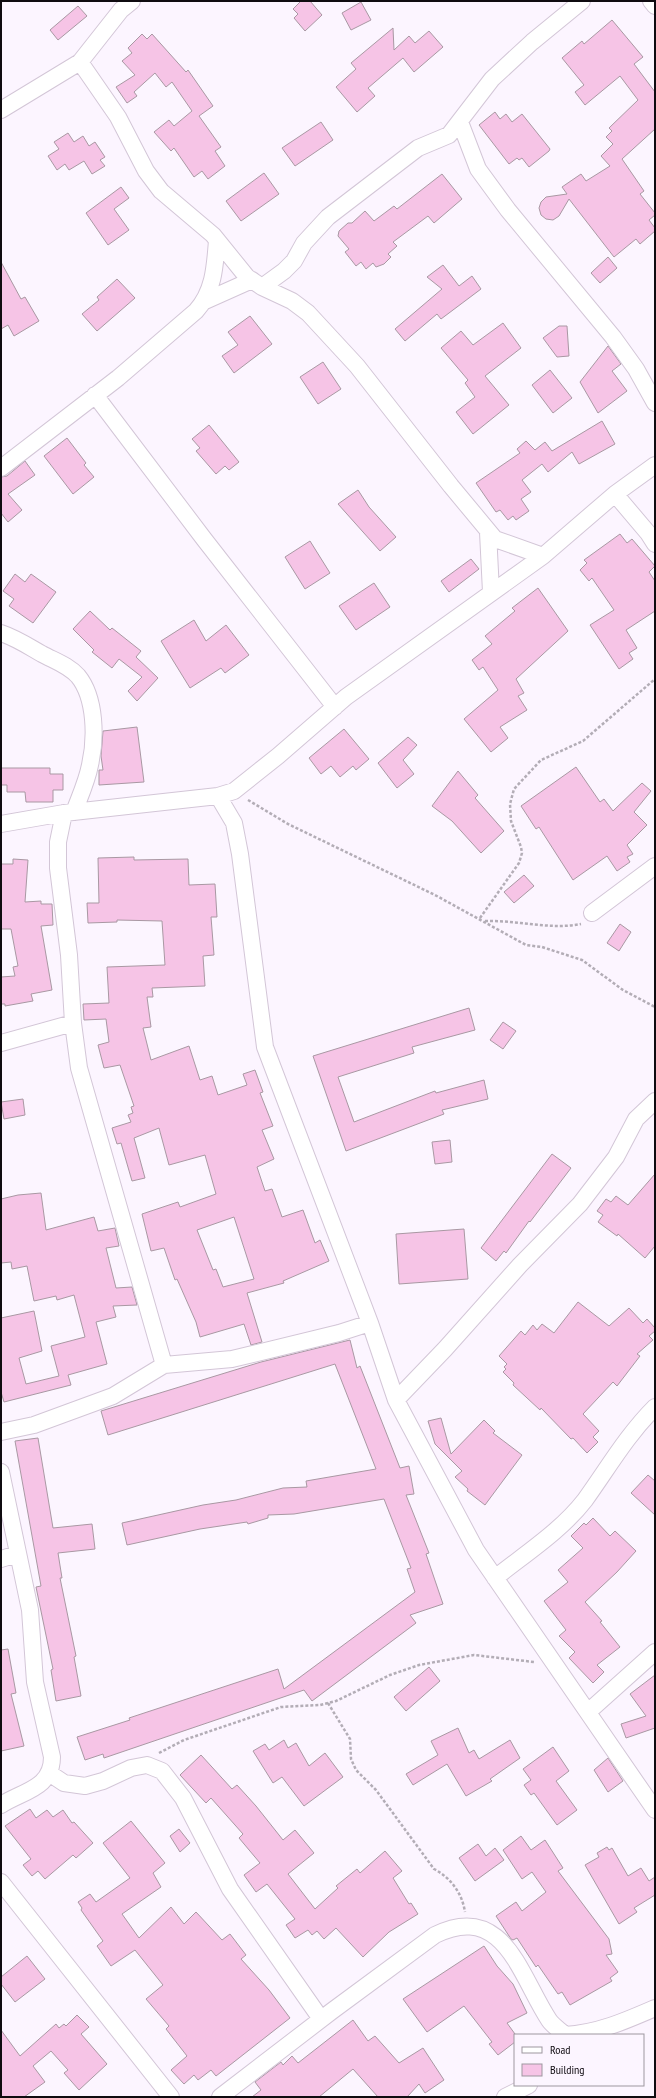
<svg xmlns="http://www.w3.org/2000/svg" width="656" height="2098" viewBox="0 0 656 2098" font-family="'PT Sans Narrow',sans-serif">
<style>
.building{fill:#f6c4e6;stroke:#a998a3;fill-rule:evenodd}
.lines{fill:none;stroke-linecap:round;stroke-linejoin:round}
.street-casing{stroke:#d3c6d7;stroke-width:18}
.path{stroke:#b3adb6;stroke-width:2.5;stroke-dasharray:3 2;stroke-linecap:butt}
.street{stroke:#fff;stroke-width:16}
</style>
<rect width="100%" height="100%" fill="#fcf5ff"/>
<path class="building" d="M301,1H310L322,15L305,31L294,18L298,14L293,9Z
M361,2L371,20L351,30L342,13Z
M78,6L87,16L58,40L50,30Z
M612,20L643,57L634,64L655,92V129L622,159L644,191L640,194L655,213V215L649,220L655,228V231L640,244L636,239L614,257L569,199L559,216L553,220L546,219L541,215L539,208L541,202L546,197L567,194L562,187L581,174L586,181L610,166L601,156L613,144L606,137L612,131L609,128L638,100L620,76L585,105L575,92L584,85L562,58L582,41L584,44Z
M393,28L394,50L409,36L415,43L429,31L443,47L414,72L403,58L368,88L375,96L357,112L336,87L356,69L351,63Z
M142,34L147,39L152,34L186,72L188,70L213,106L199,116L221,147L215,151L225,166L208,179L202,171L194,177L174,148L171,151L154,132L169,120L174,126L192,111L172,82L166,87L155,73L134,92L137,96L127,103L116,87L135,75L122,61L132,53L128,48Z
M495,112L500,119L506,114L512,122L522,114L550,149L549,151L529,167L522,158L519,160L517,158L509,164L479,125Z
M321,122L333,140L295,166L282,148Z
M68,133L74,142L83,136L89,146L95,142L105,157L100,160L105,166L92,174L84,161L69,170L65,164L57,170L48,156L59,149L54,142Z
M264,173L279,194L241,221L226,201Z
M442,174L462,199L434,223L428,216L393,242L397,246L388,254L391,257L384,264L376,267L373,263L366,269L361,262L356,266L345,252L349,249L338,236L339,231L348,223H352L365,211L374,221L394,206L397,209Z
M121,187L129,198L114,209L129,230L108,245L86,213Z
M608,257L617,268L600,283L591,273Z
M1,262L21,299L25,297L39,321L14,336L8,325L1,329Z
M443,265L459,286L472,276L481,289L441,319L437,314L405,341L395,329L442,289L427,277Z
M117,279L135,298L97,331L82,314L99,300L97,297Z
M250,316L272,344L234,373L222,356L238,345L228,332Z
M503,323L521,348L485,376L509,405L473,434L456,412L475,397L465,383L468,380L441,348L461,331L473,345Z
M559,326H567L569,356L557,357L543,338Z
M608,346L621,364L612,371L627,391L598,413L580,382Z
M323,362L341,389L318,404L300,377Z
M550,370L572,398L553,413L532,385Z
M602,421L615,444L579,464L572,452L548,472L542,464L522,480L531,492L521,499L529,511L516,520L513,516L508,520L500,510L496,512L476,483L520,453L517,449L526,441L535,450L545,442L552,451Z
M209,425L239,462L229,470L225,466L216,474L196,451L200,448L192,439Z
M67,438L86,463L84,465L94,477L73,494L44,456Z
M25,461L35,475L8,494L22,510L8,522L1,513V477L7,476Z
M358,490L369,507L396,537L380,551L338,504Z
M620,534L627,543L632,539L655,566L649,572L655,581V611L626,630L637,648L629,653L633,659L619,669L590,625L614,610L592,578L589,581L580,570L587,563L584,560Z
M310,541L330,573L305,589L285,557Z
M471,559L479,569L449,592L441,581Z
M15,574L25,582L31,574L56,592L33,623L9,606L14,599L3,591Z
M374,583L390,607L356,630L339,606Z
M538,588L568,631L516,679L524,693L518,696L527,710L500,727L508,738L491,752L464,719L498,690L483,667L479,670L472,660L492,644L485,636L515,611L512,608Z
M90,611L110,630L112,628L141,651L136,657L158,678L137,701L128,691L142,677L119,659L112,668L92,652L94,650L73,629Z
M194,620L206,641L226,625L249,655L225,673L221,668L190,688L161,641Z
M137,727L144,782L99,785V770H103L101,756L103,731Z
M344,729L369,759L356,770L353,766L340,777L331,766L321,774L309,758Z
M408,737L417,745L403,760L414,774L397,788L378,763Z
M576,767L600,802L604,799L613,811L642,783L651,791L634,812L647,825L627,845L633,854L627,857L630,862L617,871L607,856L573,880L539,827L536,829L521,806Z
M1,768H50V774H63V790H53V802H26L25,792H7V785H1Z
M458,771L478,795L475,798L504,831L481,853L452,821L432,806Z
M134,857V860L188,859L189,885L215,884L217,917H211L214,955L203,956L205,986L152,988L153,997H147L151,1027L143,1028L151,1060L189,1046L200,1080L212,1076L218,1095L247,1085L243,1074L255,1070L263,1092L260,1093L273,1126L262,1130L274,1159L257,1167L265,1191L272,1189L282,1217L303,1210L315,1243L320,1240L329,1261L283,1281L284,1283L247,1293L262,1342L251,1345L244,1324L200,1337L196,1322L177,1279L175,1280L164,1248L151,1251L142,1214L178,1202L180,1207L216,1194L205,1155L169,1165L159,1128L134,1138L145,1178L132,1181L121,1143L117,1144L112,1128L131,1122L128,1115L133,1113L131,1107L134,1106L120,1065L104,1068L98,1045L109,1042L106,1019L84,1020L83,1004L109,1003L107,967L165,965L162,921L117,920V922L88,923L87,903H99L98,858ZM234,1217L254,1279L223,1287L216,1269L213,1270L197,1230Z
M13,859L28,860L25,902L41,901V904H52L53,925L41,926L52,990L31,994L33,1001L5,1006V1004H1V977L15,976L13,967L18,966L11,929H1V864H13Z
M524,875L534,886L514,903L504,892Z
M620,924L631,932L619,951L607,943Z
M469,1008L475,1030L412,1047L414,1053L338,1077L354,1122L435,1091L436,1093L484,1080L488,1099L442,1110L444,1114L346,1151L313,1056Z
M503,1022L516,1031L503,1049L490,1040Z
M23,1099L25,1115L4,1119L1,1102Z
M450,1140L452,1162L435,1164L432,1142Z
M552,1154L571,1168L530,1222L529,1221L506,1253L504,1251L496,1261L481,1248Z
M655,1174V1246L645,1258L618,1234L617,1236L598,1222L603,1215L597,1211L606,1199L611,1202L616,1196L628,1205Z
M41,1193L46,1230L94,1217L98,1231L115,1228L119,1246L106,1248L116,1288L132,1287L137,1305L113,1306L116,1317L96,1322L107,1364L68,1375L71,1385L4,1402L1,1392V1318L34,1311L42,1351L19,1358L26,1384L59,1376L51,1346L85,1337L74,1295L57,1300L56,1296L34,1301L27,1266L12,1269L11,1262L1,1263V1199L18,1195Z
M464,1229L468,1279L399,1284L396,1234Z
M578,1302L609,1326L629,1308L643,1323L647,1319L655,1328V1331L649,1336L653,1340L637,1354L640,1356L617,1386L613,1382L583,1414L599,1431L593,1437L598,1442L587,1453L573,1438L571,1439L541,1408L540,1410L513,1385L514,1383L503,1372L506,1369L504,1367L507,1364L499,1356L521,1331L525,1335L533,1325L537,1330L542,1324L554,1333Z
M350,1340L357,1368L360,1366L400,1468L409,1466L414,1494L406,1495L429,1553L426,1554L443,1604L410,1615L416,1623L312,1701L304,1690L104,1758L103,1754L85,1760L77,1737L130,1720L129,1718L278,1669L284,1689L415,1592L407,1569L411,1568L384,1499L294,1514L268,1515V1518L248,1524L247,1522L200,1529L127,1545L122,1523L203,1505L236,1500L283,1488L307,1487L306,1481L376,1469L335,1364L108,1435L101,1411L261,1362Z
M441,1418L451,1454L484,1420L495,1431L493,1433L522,1455L485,1505L467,1491L468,1489L455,1477L462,1471L435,1444L428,1421Z
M38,1438L53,1528L92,1524L95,1549L58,1553L62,1578H60L76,1656L74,1657L81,1696L56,1701L51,1670L53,1669L36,1587L41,1586L15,1441Z
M648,1475L655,1481V1515L631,1493Z
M593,1518L610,1536L615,1531L636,1551L617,1572L585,1602L602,1621L600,1622L620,1647L597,1665L604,1672L593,1683L569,1658L575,1652L559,1636L566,1630L544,1601L568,1582L558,1570L583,1548L571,1536L584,1523L586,1525Z
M8,1649L16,1693L11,1694L24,1746L1,1751V1650Z
M429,1667L440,1681L406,1711L394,1697Z
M655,1675V1728L626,1738L621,1724L646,1716L630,1694Z
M458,1728L469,1753L474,1750L479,1759L510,1740L520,1758L490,1779L492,1781L466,1796L447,1764L413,1785L406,1774L438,1755L431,1741Z
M284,1740L288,1748L296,1743L309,1766L325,1753L343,1777L304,1806L282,1777L273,1783L253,1751L265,1744L269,1750Z
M553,1747L569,1771L556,1781L577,1810L557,1825L534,1793L531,1795L524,1785L531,1780L523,1769Z
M201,1755L232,1789L237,1785L256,1806L283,1840L295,1830L314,1853L288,1874L315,1909L338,1888L336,1886L357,1869L360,1873L385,1851L402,1871L393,1878L409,1904L411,1903L418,1914L389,1932L363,1957L336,1928L324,1939L317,1931L312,1935L308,1930L295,1938L286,1925L295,1919L267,1884L256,1892L244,1875L260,1863L239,1838L243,1834L211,1798L206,1803L180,1775Z
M608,1758L623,1781L608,1792L594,1770Z
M30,1809L36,1818L47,1810L53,1817L63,1810L72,1823L74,1822L93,1843L76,1858L73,1855L45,1879L38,1871L32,1876L23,1865L31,1859L5,1826Z
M131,1821L165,1863L153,1873L161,1887L122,1914L139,1938L171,1907L184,1924L196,1912L222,1940L230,1934L246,1955L241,1959L269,1990L290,2018L216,2076L211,2070L198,2080L194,2075L184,2084L171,2070L187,2056L166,2029L169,2026L146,1999L163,1985L135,1950L111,1966L97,1946L103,1941L81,1910L82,1908L78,1902L90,1894L96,1902L130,1878L103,1843Z
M179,1829L190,1843L180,1852L170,1836Z
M521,1836L531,1850L545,1840L563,1868L558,1871L609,1939L612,1954L606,1955L618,1972L610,1978L612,1981L570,2005L562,1992L558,1994L538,1965L536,1967L517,1938L513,1940L511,1939L496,1916L516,1902L522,1911L546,1892L532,1872L522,1879L503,1850Z
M478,1844L486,1856L495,1848L504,1860L475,1881L459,1858Z
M607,1847L609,1850L612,1848L628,1876L641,1868L649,1881L655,1877V1895L634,1908L637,1912L619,1924L585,1865L599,1857L597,1853Z
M484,1946L497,1966L513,1984L527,2013L507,2023L515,2034V2042L498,2055L489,2044L492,2042L464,2006L427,2032L403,1999Z
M27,1956L45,1979L15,2002L1,1984V1977Z
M77,2015L89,2027L81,2034L107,2064L79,2090L64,2073L68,2070L51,2051L33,2066L45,2082L24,2097H1V2030L20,2056L56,2024L59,2028L64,2024L66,2026Z
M353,2020L368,2041L375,2036L399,2063L423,2048L444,2080L425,2093L419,2084L407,2097H378L353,2069L319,2097H252L261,2090L255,2082L281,2062L283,2065L292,2056L298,2063Z"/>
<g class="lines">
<g class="street-casing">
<path id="street" d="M651,1L655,6
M80,62L118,117L146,171L161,191L213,235L247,277L262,287L292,301L308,313L357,366L451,486L495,539L543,556
M1,110L80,62L121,10L132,1
M460,122L478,169L508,210L613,337L636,369L655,403
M262,287L284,271L294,261L304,243L328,217L418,148L449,135L492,79L532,42L582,1
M205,301L252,280
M95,395L204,539L335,707
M1,468L118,378L196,311C214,291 215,266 217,240
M615,494L648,533L655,544
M488,532L491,592
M1,633C16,638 28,646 42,654C55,661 68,665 78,676C96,698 96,739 90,765C87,781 80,796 74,812
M218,796L234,823L240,854L265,1047L370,1323L396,1400L476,1550L655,1810
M64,813L58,842V868L69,955L73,1023L79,1068L164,1365
M1,824L64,813L218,796L234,791L278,756L346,697L543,556L615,494L655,465
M592,913L655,866
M1,1043L73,1023
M396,1400L445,1349L520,1265L580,1204L616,1157L636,1119L655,1101
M1,1432L34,1425L113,1396L164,1365L232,1359L339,1333L370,1323
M1,1472L30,1610L35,1682L52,1757C52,1789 22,1791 1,1805
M1,1559L17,1554
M495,1578C525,1554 561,1531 585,1500C608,1468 627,1435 655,1407
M588,1712L655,1652
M49,1773L64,1783L85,1786L103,1781L131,1768L147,1765L162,1771L183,1798L230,1889L321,2019
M1,1882L171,2097
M220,2097L332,2011L435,1935C504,1901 520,1976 549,2020C553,2026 560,2030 565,2035C598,2033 625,2021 655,2008
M505,2097L529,2085"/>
</g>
<path class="path" d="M248,800L288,824L435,895L526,945L542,947L582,960L623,990L655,1007
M480,918L519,863L522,853L521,847L511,821L510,804L514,789L541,760L583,741L655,679
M485,921C517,920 550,930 581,924
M328,1703L350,1739L351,1759L356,1770L376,1790L434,1869C451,1878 462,1893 465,1912
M159,1753L184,1740L281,1707L320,1705L336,1701L390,1675L419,1665L474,1655L534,1662"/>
<use href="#street" class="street"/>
</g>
<rect width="656" height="2098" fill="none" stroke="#0f0b10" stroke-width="4"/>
<rect x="514" y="2034" width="130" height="52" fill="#fcf5ff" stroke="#9d979f"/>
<rect x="522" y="2047" width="20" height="6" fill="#ffffff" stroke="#9d979f"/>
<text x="550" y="2054" font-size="12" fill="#0f0b10">Road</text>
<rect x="522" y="2064" width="20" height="12" fill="#f6c4e6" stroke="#9d979f"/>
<text x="550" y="2074" font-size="12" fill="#0f0b10">Building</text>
</svg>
